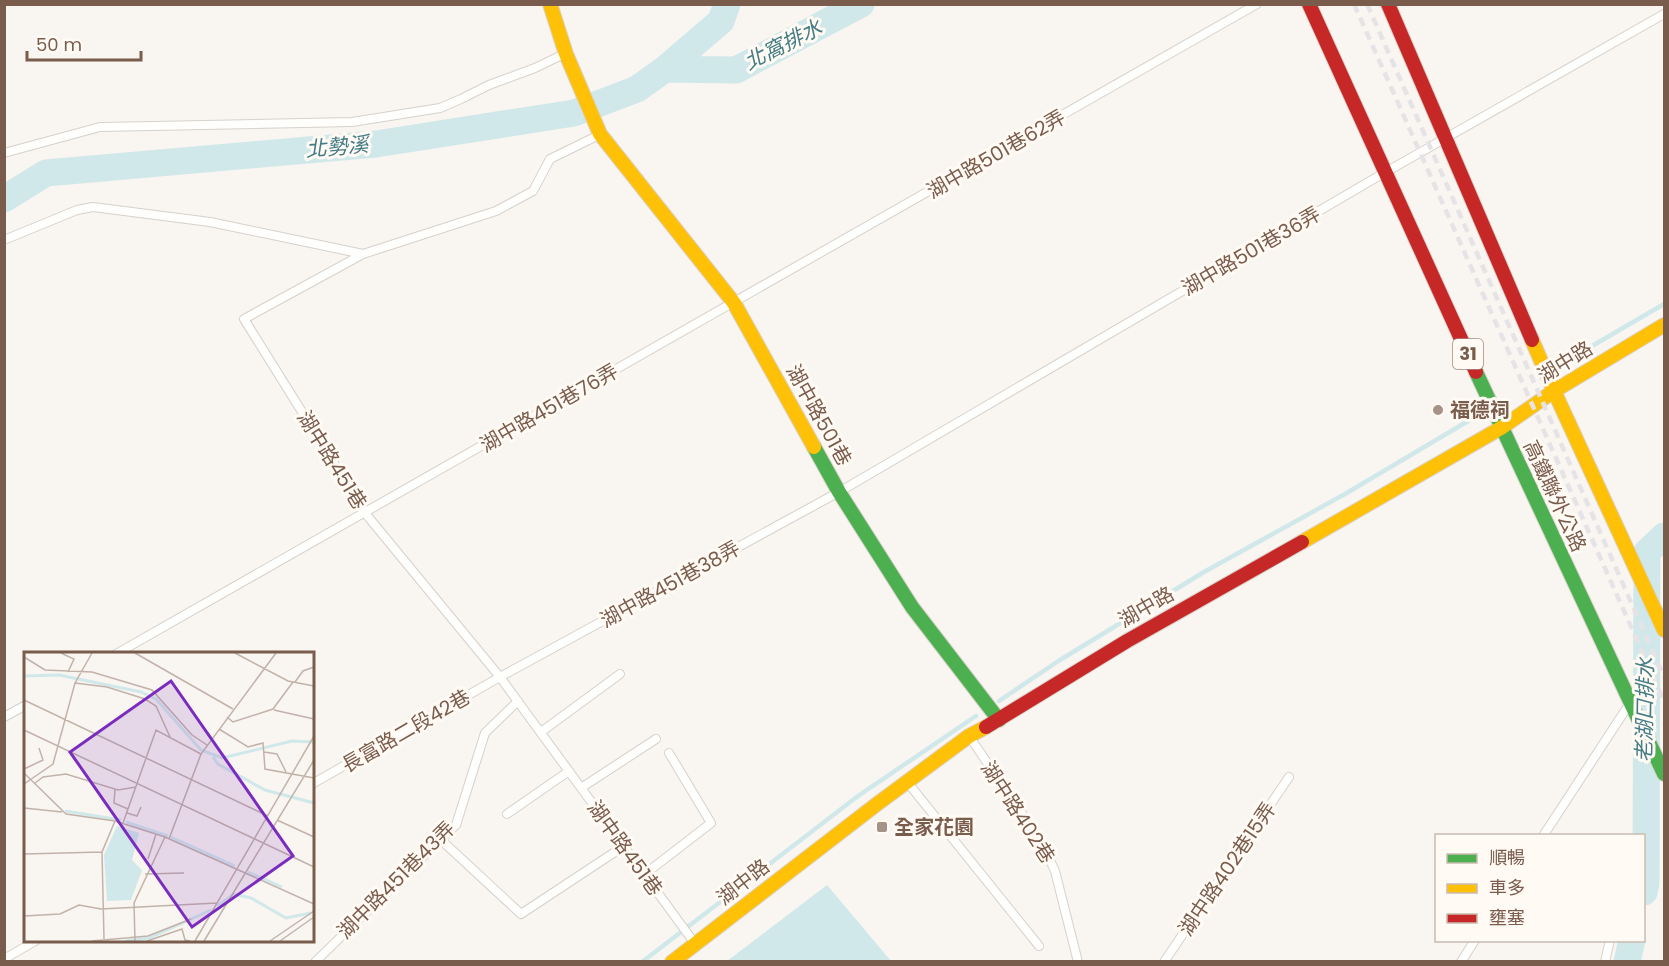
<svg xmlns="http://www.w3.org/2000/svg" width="1669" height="966" viewBox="0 0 1669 966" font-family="Poppins,'Noto Sans TC',sans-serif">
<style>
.water{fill:#d0e8ea}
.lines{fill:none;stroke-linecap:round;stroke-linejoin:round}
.stream{stroke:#d0e8ea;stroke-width:4.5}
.river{stroke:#d0e8ea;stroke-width:27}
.lane-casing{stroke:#d7d1cb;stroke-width:10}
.fast-casing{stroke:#d9d2cb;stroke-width:16}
.slow-casing{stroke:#d9d2cb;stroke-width:16}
.jam-casing{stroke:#d9d2cb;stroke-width:16}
.lane{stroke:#fefefd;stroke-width:8}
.fast{stroke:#4caf50;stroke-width:14}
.slow{stroke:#ffc107;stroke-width:14}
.jam{stroke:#c62828;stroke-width:14}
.rail{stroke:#e6e3e7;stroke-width:4.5;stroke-dasharray:9 6;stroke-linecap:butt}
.poi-dot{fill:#a69286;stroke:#fffaf3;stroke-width:2}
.labels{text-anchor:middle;stroke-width:6;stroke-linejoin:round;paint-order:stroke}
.shield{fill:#fffaf3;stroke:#a28b7f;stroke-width:1.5}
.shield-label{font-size:18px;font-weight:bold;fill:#7a5c4d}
.street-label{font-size:20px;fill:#7a5c4d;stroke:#fffaf3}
.poi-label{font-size:20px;font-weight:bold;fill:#7a5c4d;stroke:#fffaf3;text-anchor:start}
.water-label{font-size:21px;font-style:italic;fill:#437c86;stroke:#fffaf3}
.inset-river{fill:none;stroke:#d0e8ea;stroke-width:3}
.inset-road{fill:none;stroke:#c2b3aa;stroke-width:1.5}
.view{fill:#7b2cbf;fill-opacity:0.15;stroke:#7b2cbf;stroke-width:3}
.inset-edge{fill:none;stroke:#7a5c4d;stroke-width:3}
</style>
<rect width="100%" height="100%" fill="#f9f5f0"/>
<path class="water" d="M827,885L891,961H727Z"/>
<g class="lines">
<path class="stream" d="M1563,363L1664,304
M999,701L1060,660L1204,572L1345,494L1480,414
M642,962L858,796L976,716"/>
<path class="river" d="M665,69L736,70L861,4
M4,199L46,173L376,144L574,113L637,89L665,69L721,21L727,4
M1644,892L1646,883L1647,552L1664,536
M1627,962L1632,940"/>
<g class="lane-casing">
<path id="lane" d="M599,135L550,159L533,191L496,211L363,254L244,319L365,513L500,677L693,941
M4,153L100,127L352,122L440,108L461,99L489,85L535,68L564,54
M4,240L77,210L93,207L210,222L363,254
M116,654L1257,4
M4,717L26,705
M541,732L620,674
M971,739L1041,841L1055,871L1078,962
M908,783L1039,946
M312,784L500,677L839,492L1377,177L1664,14
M581,788L656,739
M507,814L569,771
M1543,836L1628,706
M440,839L521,914L624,846
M645,874L711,823L669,753
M4,959L37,940
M315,962L456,825L485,733L518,701
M1164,962L1289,777
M1461,962L1475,940
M1605,962L1610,940"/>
</g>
<g class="fast-casing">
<path id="fast" d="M1476,372L1664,774
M814,447L839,492L912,607L999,720"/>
</g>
<g class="slow-casing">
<path id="slow" d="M550,4L566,54L600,134L734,303L814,447
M1532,340L1554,391L1664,630
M1302,542L1501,428L1554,391L1664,325
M672,962L877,804L969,736L986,727"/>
</g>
<g class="jam-casing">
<path id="jam" d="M1309,4L1476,372
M1388,4L1532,340
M986,727L1127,641L1302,542"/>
</g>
<use href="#lane" class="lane"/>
<use href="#fast" class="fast"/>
<use href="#slow" class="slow"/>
<use href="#jam" class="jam"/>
<path class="rail" d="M1354,4L1664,701
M1367,4L1664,677"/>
</g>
<g class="poi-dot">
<circle cx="1438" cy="410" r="6"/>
<rect x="876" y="821" width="12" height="12" rx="3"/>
</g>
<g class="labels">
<rect class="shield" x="1453" y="339" width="30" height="30" rx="4.5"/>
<g class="shield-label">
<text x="1468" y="360">31</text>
</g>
<g class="street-label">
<text transform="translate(996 154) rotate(-30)" y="7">湖中路501巷62弄</text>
<text transform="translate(1251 251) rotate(-30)" y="7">湖中路501巷36弄</text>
<text transform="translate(1565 362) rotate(-32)" y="7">湖中路</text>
<text transform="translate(549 408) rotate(-30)" y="7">湖中路451巷76弄</text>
<text transform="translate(819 415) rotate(61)" y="7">湖中路501巷</text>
<text transform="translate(332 460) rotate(58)" y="7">湖中路451巷</text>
<text transform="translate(1555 496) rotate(65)" y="7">高鐵聯外公路</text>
<text transform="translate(670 584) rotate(-29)" y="7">湖中路451巷38弄</text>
<text transform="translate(1146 607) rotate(-30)" y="7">湖中路</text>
<text transform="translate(406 731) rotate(-30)" y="7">長富路二段42巷</text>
<text transform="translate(1018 812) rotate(57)" y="7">湖中路402巷</text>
<text transform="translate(625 848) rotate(54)" y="7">湖中路451巷</text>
<text transform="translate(1227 869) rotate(-56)" y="7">湖中路402巷15弄</text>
<text transform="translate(396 880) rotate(-45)" y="7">湖中路451巷43弄</text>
<text transform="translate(743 882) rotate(-38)" y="7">湖中路</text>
</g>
<g class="poi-label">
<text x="1450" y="417">福德祠</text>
<text x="894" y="834">全家花園</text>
</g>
<g class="water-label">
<text transform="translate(783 45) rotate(-27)" y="7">北窩排水</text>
<text transform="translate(337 147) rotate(-5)" y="7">北勢溪</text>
<text transform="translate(1645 710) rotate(-89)" y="7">老湖口排水</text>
</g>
</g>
<g transform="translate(24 652)">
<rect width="290" height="290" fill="#f9f5f0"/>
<path d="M93,174L115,181L108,208L118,218L107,248L83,249L80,203Z" fill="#d0e8ea"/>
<path class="inset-river" d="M0,24L35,23L117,40L132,47L177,98L198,106L268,89L290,90M189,105L194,112L241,138L290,151M41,159L97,168M102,170L144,184M147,185L211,214M224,220L258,235M193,254L210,242L227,246L262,266L287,261M101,289L125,286L187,258"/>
<path class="inset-road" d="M37,1L50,7L44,20M111,1L209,57M211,1L264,29L290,34M0,5L21,18L68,20L128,38L168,83L183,93M271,30L279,19L290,15M51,31L83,35L121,47L132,54L146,85M0,48L244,164M250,58L290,67M203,65L209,70L249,57L269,30M195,77L224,95L239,91L241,117L290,126M0,78L290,215M240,100L253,102L262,120M0,117L19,108L15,96M0,121L42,162L91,169L141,185L290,252M11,131L19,125L42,122L94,138L112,135M0,132L29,112L51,31L68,1M91,137L90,151L104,157M0,156L38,160M103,161L113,164L117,155M253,168L290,185M99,171L132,78L177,102M145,187L177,102L252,1M0,202L78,200M124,207L132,182M121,222L160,221M0,264L36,262L55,253L77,257L193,251M80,287L78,200L91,169M68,289L124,284L167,267M111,289L110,251L141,185M123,289L158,277L161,288L166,289M171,289L290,84M180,289L290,108M246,289L290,259M256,289L290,265"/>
<path class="view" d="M147,29L269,204L168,275L46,100Z"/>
<rect width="290" height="290" class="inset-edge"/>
</g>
<rect width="1669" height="966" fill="none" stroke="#7a5c4d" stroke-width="12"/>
<rect x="1435" y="834" width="210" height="108" fill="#fffaf3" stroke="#cabbb1" stroke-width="1.5"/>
<rect x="1447" y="854" width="30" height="9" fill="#4caf50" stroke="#cabbb1" stroke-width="1.5"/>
<text x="1489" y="864" font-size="18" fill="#7a5c4d">順暢</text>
<rect x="1447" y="884" width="30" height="9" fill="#ffc107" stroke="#cabbb1" stroke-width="1.5"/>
<text x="1489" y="894" font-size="18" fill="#7a5c4d">車多</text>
<rect x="1447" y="914" width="30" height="9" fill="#c62828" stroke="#cabbb1" stroke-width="1.5"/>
<text x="1489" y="924" font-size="18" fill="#7a5c4d">壅塞</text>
<path d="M27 51v9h114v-9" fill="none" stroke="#7a5c4d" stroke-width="3"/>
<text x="36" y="51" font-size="18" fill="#7a5c4d" stroke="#fffaf3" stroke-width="4.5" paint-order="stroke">50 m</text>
</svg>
